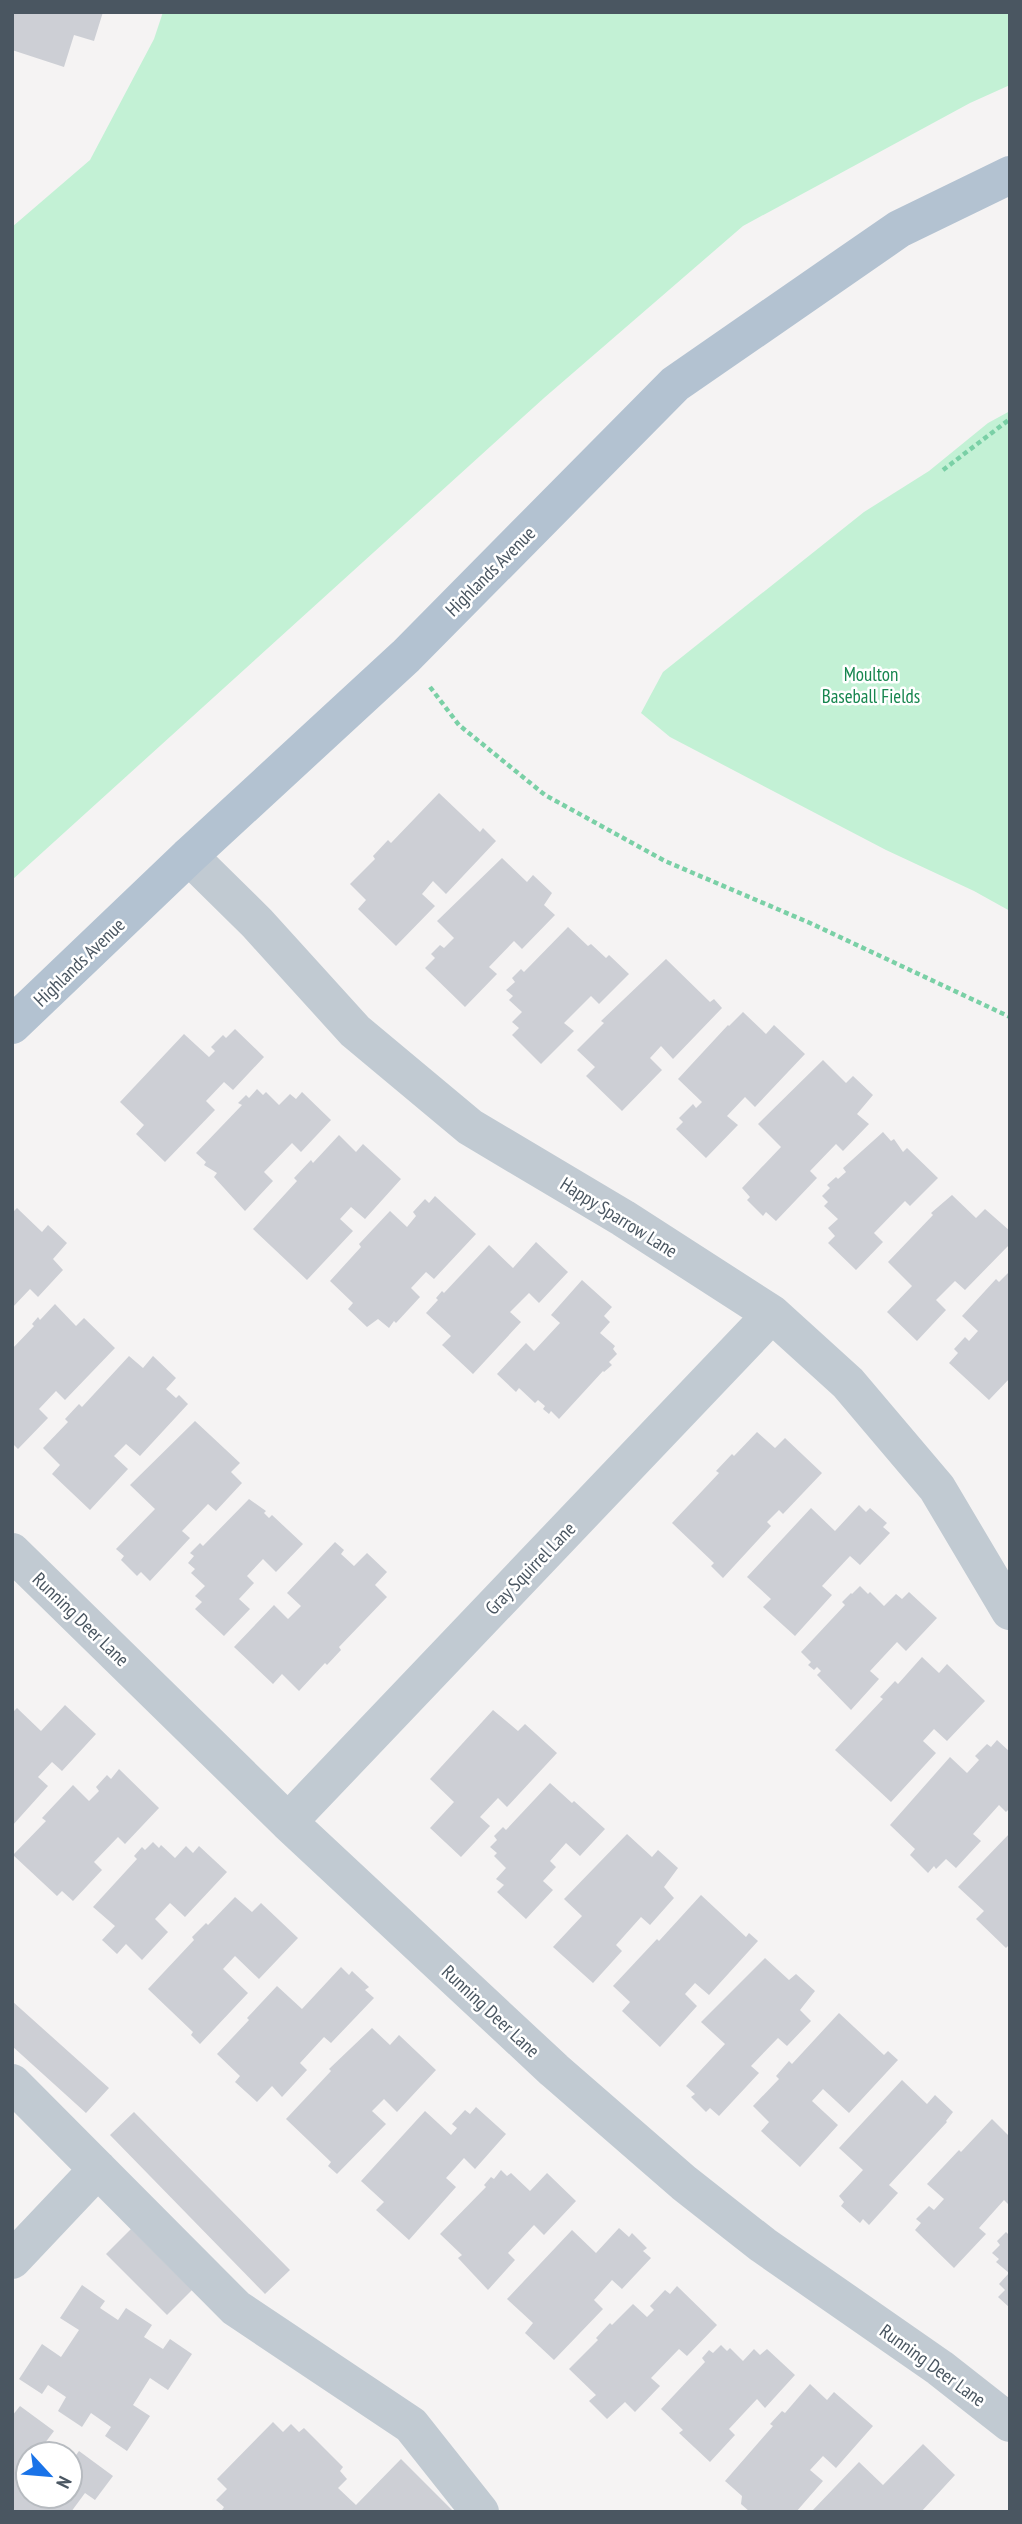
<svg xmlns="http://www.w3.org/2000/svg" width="1022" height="2524" viewBox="0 0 1022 2524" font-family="'PT Sans Narrow',sans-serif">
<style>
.green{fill:#c3f1d5}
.building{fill:#cdcfd5}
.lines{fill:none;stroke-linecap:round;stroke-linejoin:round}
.path{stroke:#7ad0a6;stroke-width:4.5;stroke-dasharray:5 3.5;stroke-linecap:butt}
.minor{stroke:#c1cad2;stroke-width:38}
.major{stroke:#b3c2d1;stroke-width:38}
.labels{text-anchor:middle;stroke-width:5;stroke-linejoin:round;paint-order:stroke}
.street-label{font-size:19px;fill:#4a5661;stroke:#fff}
.park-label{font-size:19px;fill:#17864f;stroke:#fff}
</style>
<rect width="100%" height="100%" fill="#f5f3f3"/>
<path class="green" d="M163,12H1010V85L970,103L743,226L544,398L12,880V227L90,160L154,39Z
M1010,411V911L974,891L886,850L670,737L641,713L663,672L864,512L929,471L988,423Z"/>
<path class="building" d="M12,12H103L94,41L74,35L64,67L12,50Z
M439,793L480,832L483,828L496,841L446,894L433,881L422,894L435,906L396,946L358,909L366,900L350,884L375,859L373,856L388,840L391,843Z
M502,858L527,882L533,875L552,893L544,905L555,915L522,949L514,941L489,967L497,974L465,1007L425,968L435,958L431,954L440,945L444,948L454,938L437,921Z
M568,927L588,946L591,944L606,958L609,955L629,974L599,1004L591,996L564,1023L574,1031L541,1064L512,1035L519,1028L512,1022L522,1012L509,1000L513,996L506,990L515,982L512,978L521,969L524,972Z
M666,959L710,1002L714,999L722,1008L673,1059L661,1046L650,1058L662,1070L622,1111L586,1076L595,1067L577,1050L604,1023L601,1021Z
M743,1012L766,1034L774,1025L805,1054L755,1107L745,1097L727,1116L738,1125L706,1158L676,1129L683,1122L679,1118L693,1104L696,1108L702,1102L678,1079L728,1025L729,1026Z
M235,1029L264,1057L233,1090L224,1082L206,1101L215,1110L165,1162L136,1134L144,1125L120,1102L184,1034L209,1057L215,1051L211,1047L223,1035L226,1038Z
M823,1060L846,1083L853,1076L873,1095L857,1114L869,1124L843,1151L836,1144L810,1171L817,1178L776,1221L766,1212L763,1216L747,1200L750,1197L742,1188L781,1147L758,1124Z
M257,1089L263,1095L266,1092L279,1105L290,1094L296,1099L302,1092L331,1120L301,1152L292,1143L264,1172L273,1181L245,1211L214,1177L217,1173L204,1165L206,1162L196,1153L242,1105L238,1103L246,1095L249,1098Z
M883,1132L891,1141L894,1139L903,1152L907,1148L938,1178L910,1206L905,1201L874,1233L883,1242L856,1270L828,1243L835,1236L828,1228L838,1219L824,1206L828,1202L822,1196L830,1188L827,1185L836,1177L838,1179L846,1172L843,1168Z
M339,1135L356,1152L363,1144L401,1179L365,1219L351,1207L340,1219L353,1231L307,1280L253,1229L297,1181L294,1178L311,1160L313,1163Z
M952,1195L976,1218L985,1209L1010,1231V1244L965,1290L955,1281L936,1300L946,1310L917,1341L887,1312L912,1286L888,1262L933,1215L931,1213Z
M435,1196L476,1234L434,1279L426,1272L411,1288L420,1297L396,1323L394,1321L389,1328L378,1319L367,1327L348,1309L353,1303L330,1281L361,1247L359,1244L390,1211L407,1227L416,1216L413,1212L425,1199L429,1203Z
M17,1208L42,1232L48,1225L67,1243L53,1259L63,1270L38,1297L30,1289L12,1308V1213Z
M536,1242L568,1272L539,1303L529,1293L510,1312L521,1322L473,1374L442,1345L451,1336L426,1313L438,1300L436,1298L442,1291L444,1293L489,1245L513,1268Z
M1010,1271V1378L989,1400L949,1363L958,1353L954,1349L965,1337L969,1341L978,1331L962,1316L996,1279L999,1282Z
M582,1280L612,1307L604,1316L610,1322L600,1333L615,1346L613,1349L617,1354L609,1362L612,1365L604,1372L603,1371L559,1419L551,1411L549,1414L543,1409L545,1406L538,1400L535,1403L519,1388L516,1392L497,1374L526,1343L534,1351L560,1323L551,1315Z
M55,1304L76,1326L84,1318L115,1348L65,1400L56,1391L39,1409L48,1418L18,1449L12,1443V1349L34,1326L32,1324L38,1317L40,1320Z
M129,1356L143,1368L153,1356L176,1378L166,1389L176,1398L179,1395L188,1404L140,1456L126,1444L114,1456L128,1469L90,1510L52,1474L60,1465L43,1448L68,1422L65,1419L79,1404L82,1407Z
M195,1421L240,1463L231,1472L242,1483L216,1511L208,1504L182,1531L190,1538L150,1581L141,1572L137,1576L121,1560L124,1556L116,1549L155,1509L130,1485Z
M757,1432L775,1448L785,1438L822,1473L783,1514L779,1510L767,1522L771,1526L723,1578L711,1566L714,1563L672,1523L719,1473L716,1471L732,1454L734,1456Z
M249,1499L266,1511L264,1513L269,1518L272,1515L303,1544L276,1572L263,1559L247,1576L254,1583L239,1599L250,1609L224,1636L195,1609L202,1602L195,1596L205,1586L191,1573L195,1569L188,1563L194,1556L190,1553L200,1543L203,1546Z
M859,1505L866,1512L870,1508L887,1523L883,1527L890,1533L860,1565L850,1556L822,1586L832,1595L795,1636L763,1607L771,1599L747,1577L811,1508L835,1531Z
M335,1542L344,1550L341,1554L354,1566L367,1553L387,1572L375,1585L387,1597L339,1647L341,1650L327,1665L325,1663L299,1691L282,1674L273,1684L234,1647L274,1605L288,1619L301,1606L287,1593Z
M860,1586L868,1594L870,1592L884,1606L896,1594L902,1599L909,1592L937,1618L906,1651L897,1642L870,1671L879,1679L851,1710L817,1675L821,1671L817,1667L814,1670L808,1665L811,1662L801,1652L845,1605L842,1602L851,1593L852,1594Z
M922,1657L939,1673L947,1664L985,1701L947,1741L934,1729L923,1741L936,1753L891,1802L835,1750L883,1699L880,1697L895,1681L898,1684Z
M65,1705L96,1734L62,1771L52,1762L38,1777L48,1786L12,1826V1713L17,1708L41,1731Z
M493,1710L518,1731L525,1724L557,1753L507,1807L498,1798L480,1817L490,1826L461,1857L430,1828L454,1802L430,1779Z
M997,1740L1010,1752V1808L1006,1812L999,1805L973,1834L981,1841L956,1868L946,1859L936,1869L934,1866L928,1873L910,1855L915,1849L890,1825L950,1757L967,1773L979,1760L975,1756L987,1744L991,1747Z
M119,1769L159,1808L125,1844L118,1837L94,1862L102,1870L73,1901L62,1891L57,1896L13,1855L46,1821L42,1818L73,1785L89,1801L99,1791L96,1787L107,1775L111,1779Z
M550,1783L572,1803L574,1801L605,1829L580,1856L566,1843L550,1861L556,1867L543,1881L553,1890L526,1919L497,1892L504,1885L496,1879L506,1868L494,1856L497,1853L490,1847L497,1840L494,1836L503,1827L506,1830Z
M1010,1833V1944L1006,1948L976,1919L984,1911L958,1887Z
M627,1834L652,1857L658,1850L678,1868L664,1887L674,1898L650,1925L641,1917L616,1945L622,1951L593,1983L553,1947L582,1916L564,1899Z
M153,1842L159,1848L161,1845L175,1858L186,1846L193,1853L199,1846L227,1872L185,1917L170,1903L155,1919L168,1932L142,1960L126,1944L117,1954L102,1940L115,1926L93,1907L137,1859L134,1856L142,1847L145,1850Z
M701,1895L746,1937L749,1933L758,1941L709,1995L695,1983L685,1994L697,2006L660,2047L622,2011L630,2002L613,1986L657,1939L659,1941Z
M235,1897L252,1912L261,1903L298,1938L259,1979L235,1956L223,1969L248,1993L200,2044L191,2035L193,2032L148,1989L194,1940L192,1937L206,1923L208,1925Z
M765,1958L789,1980L796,1974L815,1991L800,2010L811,2021L787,2046L778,2038L751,2066L759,2073L719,2116L710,2108L706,2112L691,2097L695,2094L686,2086L725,2044L701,2022Z
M341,1967L349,1975L352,1971L369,1987L365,1990L374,1998L331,2043L324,2037L300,2063L307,2070L282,2097L272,2086L257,2102L235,2082L240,2076L217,2054L249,2020L247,2018L277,1986L302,2009Z
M12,2001L109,2088L86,2113L12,2046Z
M839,2013L884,2055L888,2051L898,2060L849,2113L823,2089L812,2101L838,2125L800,2167L761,2131L769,2122L753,2106L779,2079L776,2076L789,2061L792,2064Z
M372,2028L390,2045L399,2035L436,2070L397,2112L384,2099L372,2111L386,2124L337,2174L328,2166L331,2162L286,2119L331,2071L329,2069Z
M902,2080L927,2104L935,2095L953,2112L946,2121L947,2122L889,2185L898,2193L869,2225L863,2219L860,2223L841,2206L844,2202L839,2196L863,2170L839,2148Z
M476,2107L506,2134L475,2169L464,2158L446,2178L456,2187L409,2240L376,2210L384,2202L361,2181L425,2111L451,2135L457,2128L452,2124L465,2110L470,2114Z
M134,2112L290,2270L265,2294L110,2135Z
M992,2119L1010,2137V2206L1004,2200L979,2228L986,2234L954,2268L915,2230L921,2223L916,2219L929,2206L934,2210L944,2199L927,2184L959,2150L961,2152Z
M501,2170L507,2176L511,2173L530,2191L547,2173L576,2201L544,2235L534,2225L508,2253L515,2260L488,2290L458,2258L462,2255L440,2234L486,2187L484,2185L491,2177L494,2179Z
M619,2228L629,2237L632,2233L647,2248L643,2251L651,2258L622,2289L612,2280L594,2300L603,2309L554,2360L525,2333L533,2323L507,2299L572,2230L596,2253Z
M131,2229L192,2290L167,2315L106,2254Z
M1006,2232L1010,2236V2308L998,2297L1005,2290L999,2284L1009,2273L996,2262L999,2259L992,2253L1000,2245L997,2241Z
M82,2285L105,2301L100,2308L118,2320L126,2308L152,2325L144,2337L163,2349L170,2339L192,2354L168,2390L150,2378L133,2405L150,2416L127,2451L105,2436L111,2427L91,2413L82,2427L58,2411L66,2397L48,2385L42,2394L19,2379L42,2344L61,2357L79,2330L60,2318Z
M677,2286L717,2325L687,2356L679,2349L651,2378L660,2386L635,2412L625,2402L607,2419L589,2401L596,2395L569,2369L598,2340L596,2338L610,2323L612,2325L633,2304L647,2317L654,2310L650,2306L665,2290L670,2294Z
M721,2345L727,2351L730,2348L743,2361L754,2349L760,2355L767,2349L795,2375L765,2408L757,2399L729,2429L735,2435L710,2462L679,2433L683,2430L661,2409L705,2362L702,2358L709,2350L713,2353Z
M810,2384L827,2400L834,2392L873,2426L836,2468L823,2456L810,2470L823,2481L796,2512H750L741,2504L742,2496L725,2481L773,2426L770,2424L782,2411L785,2413Z
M20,2406L54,2431L39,2451L44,2454H28V2496H70V2463L79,2451L113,2476L95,2500L85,2493L71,2512H12V2416Z
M273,2422L283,2432L291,2424L299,2432L304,2428L343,2467L340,2471L347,2479L338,2488L356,2505L401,2459L454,2512H224L222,2510L224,2507L216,2500L227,2489L217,2479Z
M923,2444L955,2475L921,2512H811L859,2462L883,2485Z"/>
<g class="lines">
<path class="path" d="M943,470L1010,419
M430,687L459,725L545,795L665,861L810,923L1010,1017"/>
<path class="minor" d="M189,856L257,923L355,1031L470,1127L623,1218L772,1314L848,1383L937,1488L1010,1611
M12,1552L288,1822L554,2070L684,2183L763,2245L940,2368L1010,2423
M288,1822L772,1314
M12,2083L236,2308L411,2425L480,2512
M12,2260L98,2169"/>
<path class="major" d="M12,1025L189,856L406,656L675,384L899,229L1010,175"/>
</g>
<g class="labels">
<g class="street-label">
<text transform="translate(490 571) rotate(-45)" y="7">Highlands Avenue</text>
<text transform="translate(79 962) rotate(-44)" y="7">Highlands Avenue</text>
<text transform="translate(619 1217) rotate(32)" y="7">Happy Sparrow Lane</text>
<text transform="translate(530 1568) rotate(-46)" y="7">Gray Squirrel Lane</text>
<text transform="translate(81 1619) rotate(44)" y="7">Running Deer Lane</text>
<text transform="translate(491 2011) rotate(43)" y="7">Running Deer Lane</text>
<text transform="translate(933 2365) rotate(36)" y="7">Running Deer Lane</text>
</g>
<g class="park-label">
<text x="871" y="681">Moulton<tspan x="871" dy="22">Baseball Fields</tspan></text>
</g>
</g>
<rect width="1022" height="2524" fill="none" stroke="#4a5661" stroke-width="28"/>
<g transform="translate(49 2475) rotate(116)"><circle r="33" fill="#ffffff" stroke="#b7bbc0" stroke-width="2"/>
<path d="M0-5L12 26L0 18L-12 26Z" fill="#1a73e8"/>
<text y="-10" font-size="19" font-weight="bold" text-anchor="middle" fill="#4a5661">N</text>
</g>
</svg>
